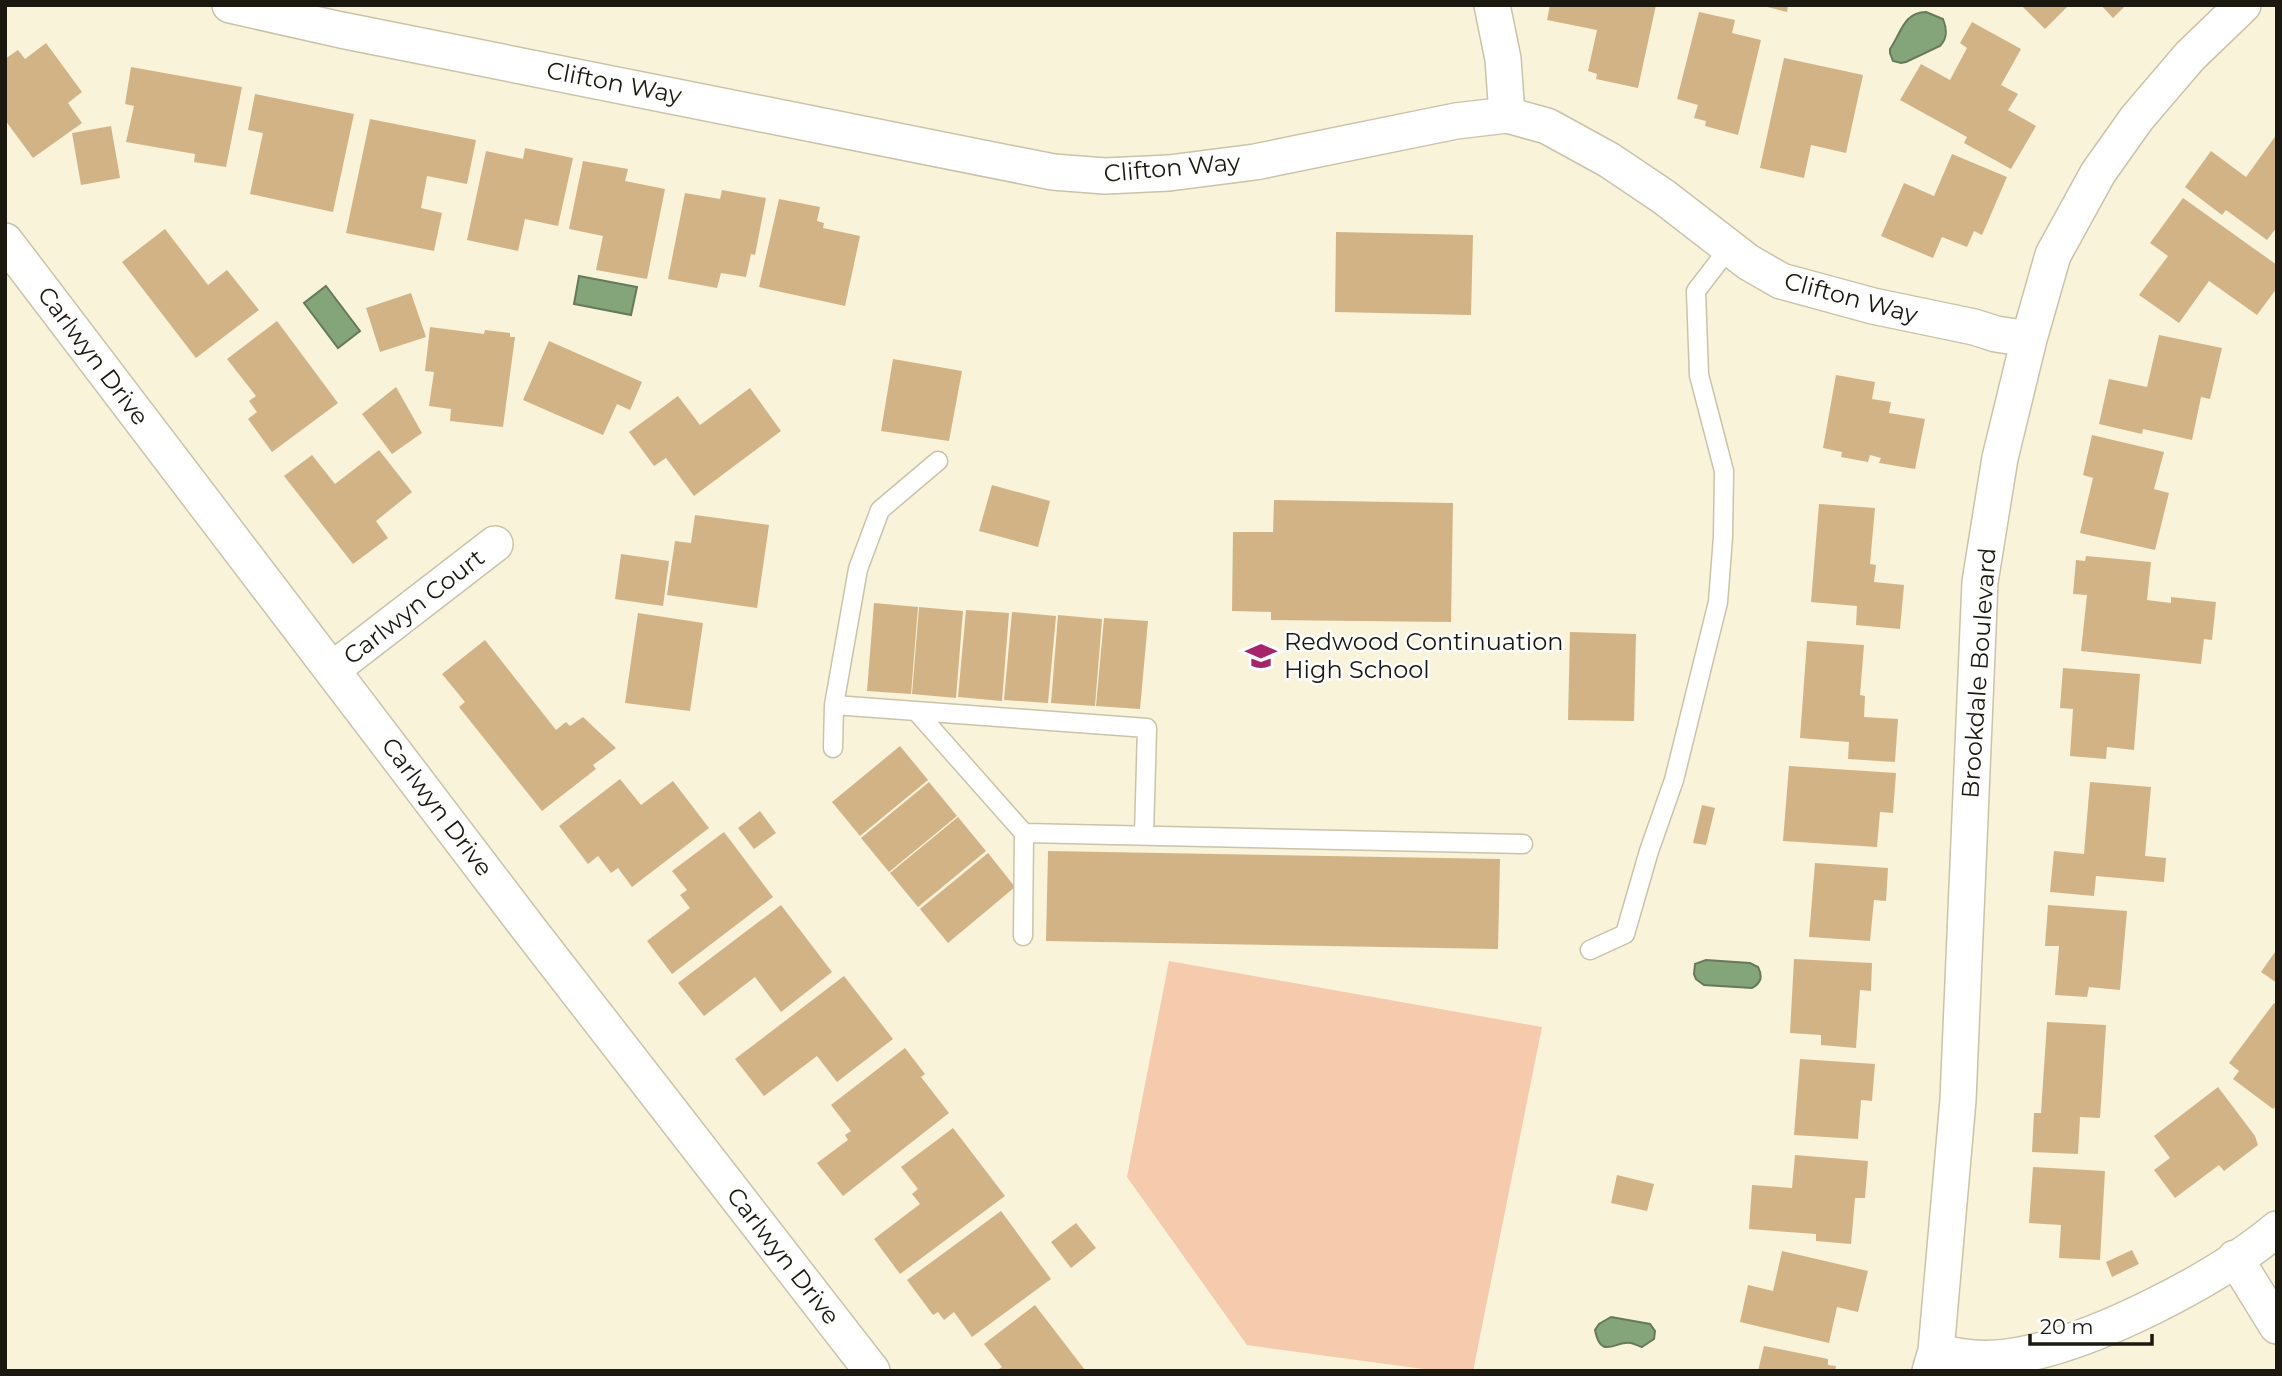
<svg xmlns="http://www.w3.org/2000/svg" width="2282" height="1376" viewBox="0 0 2282 1376" font-family="Montserrat,sans-serif">
<style>
.green{fill:#f6caac}
.water{fill:#84a47a;stroke:#647a5a;stroke-width:2}
.building{fill:#d2b386}
.lines{fill:none;stroke-linecap:round;stroke-linejoin:round}
.lane-casing{stroke:#c9c3a9;stroke-width:21}
.street-casing{stroke:#c9c3a9;stroke-width:38}
.lane{stroke:#fff;stroke-width:18}
.street{stroke:#fff;stroke-width:35}
.labels{text-anchor:middle;stroke-width:5;stroke-linejoin:round;paint-order:stroke}
.street-label{font-size:24px;fill:#1a180f;stroke:#fff}
.poi-label{font-size:24px;fill:#1a180f;stroke:#fff;text-anchor:start}
</style>
<rect width="100%" height="100%" fill="#f9f3d9"/>
<path class="green" d="M1169,961L1542,1027L1473,1371H1438L1247,1345L1127,1177Z"/>
<path class="water" d="M1926,12L1943,19C1947,29 1948,38 1940,46L1906,62L1901,63L1893,61L1890,53V49C1901,33 1904,12 1926,12Z
M579,276L637,287L631,315L574,304Z
M326,286L360,331L338,348L304,303Z
M1706,960L1750,963L1758,967C1763,977 1761,983 1752,988L1704,985L1696,979L1694,974L1695,964Z
M1611,1317L1650,1324L1655,1331L1654,1339L1642,1347C1639,1346 1635,1344 1631,1343C1616,1340 1601,1361 1595,1330L1599,1324Z"/>
<path class="building" d="M1550,5H1656L1638,88L1596,79L1597,74L1588,71L1597,30L1547,20Z
M1760,5H1788L1787,12Z
M2021,5H2069L2045,29Z
M2101,5H2126L2113,18Z
M1699,12L1735,20L1732,33L1761,40L1738,135L1705,126L1706,121L1694,118L1698,105L1677,99Z
M1972,22L2021,49L2001,85L2018,94L2008,110L2036,126L2011,169L1964,143L1967,137L1900,100L1921,64L1950,80L1967,48L1960,43Z
M46,43L82,92L68,103L82,123L33,158L5,120V59L18,50L25,59Z
M1784,58L1863,75L1846,153L1811,145L1804,178L1760,168Z
M131,67L242,87L226,167L194,162L195,154L126,142L134,106L125,104Z
M255,94L354,114L333,212L250,194L263,133L248,130Z
M370,119L476,140L467,184L427,176L421,208L442,213L434,251L346,233Z
M111,126L120,178L81,185L72,133Z
M2277,134V227L2267,240L2226,210L2222,215L2185,187L2211,151L2246,177Z
M525,148L573,158L558,226L525,219L518,251L467,240L486,151L523,159Z
M1952,154L2007,177L1982,235L1974,231L1967,247L1942,237L1933,258L1881,236L1904,183L1934,196Z
M583,161L628,169L625,181L665,189L647,279L596,270L603,236L569,229Z
M722,190L766,198L755,255L751,254L746,277L721,273L717,288L668,279L685,193L720,199Z
M2183,198L2277,265V288L2257,315L2209,281L2179,323L2139,295L2168,256L2150,243Z
M779,199L820,207L817,221L824,223L823,228L860,236L845,306L759,287Z
M165,229L208,285L227,270L259,310L196,358L122,262Z
M1336,232L1473,235L1471,315L1335,312Z
M411,293L426,337L380,352L366,308Z
M277,321L338,403L272,452L248,419L257,412L249,401L256,396L227,359Z
M430,327L484,334L485,330L510,333V337H515L503,427L450,421L451,409L429,406L434,372L425,371Z
M2159,335L2222,348L2210,399L2201,397L2192,440L2143,429L2142,434L2099,424L2109,379L2147,387Z
M549,341L642,382L630,410L617,404L603,435L523,400Z
M893,359L962,371L949,441L881,431Z
M1836,375L1875,382L1872,399L1891,402L1889,413L1925,419L1915,469L1879,463L1881,458L1870,455L1868,462L1841,457L1842,452L1823,448Z
M396,387L422,433L392,454L362,414Z
M750,388L781,431L694,496L666,458L654,466L629,432L678,396L700,425Z
M2092,435L2164,452L2154,489L2169,493L2155,550L2080,533L2093,478L2083,475Z
M379,450L412,492L376,521L388,538L353,564L284,476L312,455L335,484Z
M992,485L1050,501L1038,547L979,531Z
M1274,500L1453,503L1451,622L1271,620V612L1232,611L1233,532H1273Z
M1819,504L1875,508L1870,564L1876,565L1874,582L1904,585L1900,629L1856,625L1857,606L1811,602Z
M695,515L769,525L757,608L667,595L675,541L691,543Z
M621,554L669,561L663,606L615,599Z
M2086,556L2151,562L2147,600L2171,603V597L2216,602L2212,640L2204,639L2201,664L2081,651L2087,595L2073,594L2076,560L2085,561Z
M874,603L918,607L911,694L867,691Z
M919,607L963,611L956,698L912,694Z
M966,610L1009,613L1002,701L958,697Z
M1012,612L1056,616L1048,703L1004,700Z
M638,613L703,623L690,711L625,703Z
M1058,615L1102,619L1095,706L1051,703Z
M1104,618L1148,621L1140,709L1096,706Z
M1570,632L1636,634L1634,721L1568,720Z
M485,640L556,730L566,722L570,726L583,717L616,748L593,765L596,769L542,811L459,707L465,702L442,674Z
M1807,641L1864,645L1860,695L1865,696L1864,717L1898,719L1895,762L1848,759L1849,742L1800,738Z
M2063,668L2140,674L2134,750L2107,747L2106,759L2070,756L2073,709L2060,708Z
M900,746L928,780L860,836L832,802Z
M1789,766L1896,773L1893,813L1880,812L1877,847L1783,841Z
M620,779L641,805L673,781L709,828L632,887L618,868L611,873L598,856L588,864L559,826Z
M929,782L957,816L889,872L861,838Z
M2090,782L2151,787L2145,856L2166,858L2164,882L2096,876L2094,896L2050,892L2054,851L2084,854Z
M1702,805L1715,808L1706,845L1693,843Z
M760,811L776,833L754,849L738,828Z
M958,817L986,851L918,907L890,873Z
M724,832L773,897L672,974L647,941L690,908L680,895L687,890L672,871Z
M1048,851L1500,859L1498,949L1046,941Z
M988,853L1015,887L948,943L920,909Z
M1815,863L1888,868L1886,901L1874,900L1870,941L1809,937Z
M781,905L832,972L781,1012L755,977L704,1016L678,983Z
M2048,905L2127,911L2120,990L2089,987L2087,997L2055,995L2059,946H2045Z
M2277,949V983L2261,972Z
M1794,959L1872,963L1871,991L1860,990L1856,1048L1821,1045V1035L1790,1033Z
M844,976L893,1039L837,1082L817,1056L764,1096L735,1059Z
M2274,1003L2277,1005V1105L2273,1109L2233,1079L2239,1071L2229,1063Z
M2047,1022L2106,1025L2100,1118L2080,1117L2078,1154L2032,1152L2034,1113H2041Z
M905,1048L925,1074L921,1077L949,1113L843,1196L817,1163L848,1140L845,1135L851,1131L831,1105Z
M1800,1059L1875,1064L1872,1101L1861,1100L1858,1139L1794,1135Z
M2218,1087L2255,1136L2258,1145L2224,1171L2219,1165L2175,1198L2154,1170L2170,1158L2154,1136Z
M953,1128L1005,1196L900,1274L874,1239L920,1204L912,1194L918,1189L901,1167Z
M1795,1155L1868,1161L1865,1198H1855L1851,1244L1816,1241V1234L1749,1229L1752,1185L1792,1188Z
M2033,1167L2105,1171L2100,1260L2059,1258L2061,1225L2029,1223Z
M1617,1175L1654,1184L1647,1211L1611,1203Z
M1001,1211L1051,1279L972,1337L954,1312L944,1320L938,1312L933,1315L907,1280Z
M1076,1223L1096,1248L1071,1268L1051,1242Z
M2132,1250L2139,1264L2112,1277L2106,1262Z
M1782,1251L1868,1271L1858,1312L1837,1307L1829,1343L1740,1322L1748,1285L1773,1291Z
M1035,1305L1085,1370L1083,1371H996L1002,1367L984,1344Z
M1764,1346L1828,1359V1365L1836,1366L1835,1371H1758Z"/>
<g class="lines">
<g class="lane-casing">
<path id="lane" d="M834,705L1147,728L1144,835
M916,711L1024,833L1023,936
M833,748L834,705L858,569L880,510L938,461
M1024,833L1523,844
M1590,950L1625,934L1649,851L1674,780L1718,602L1723,537L1724,471L1699,375L1696,291L1729,248"/>
</g>
<g class="street-casing">
<path id="street" d="M230,5L341,30L1053,172L1105,176L1169,173L1255,162L1456,121L1507,115L1547,126L1609,160L1664,197L1748,262L1781,281L1873,306L1974,327L1996,334L2029,339
M1492,5L1503,59L1507,115
M5,241L529,929L872,1371
M333,669L495,544
M2235,1258L2277,1326
M1936,1351C1963,1359 1991,1361 2020,1355C2097,1341 2217,1279 2277,1229
M1930,1371L1936,1351L1958,1100L1980,582L2000,458L2029,339L2053,255L2098,173L2137,118L2190,56L2243,5"/>
</g>
<use href="#lane" class="lane"/>
<use href="#street" class="street"/>
</g>
<defs>
<g id="school-bare" transform="scale(2.415)"><path d="M0-5L7-2L0 1L-7-2ZM-4 1L0 2.5L4 1V4Q0 6-4 4Z" fill="#a9236b" stroke="#fff" stroke-width="2.5" paint-order="stroke"/></g>
</defs>
<g fill-rule="evenodd">
<use href="#school-bare" x="1261" y="656"/>
</g>
<g class="labels">
<g class="street-label">
<text transform="translate(614 83) rotate(11)" y="8">Clifton Way</text>
<text transform="translate(1172 168) rotate(-5)" y="8">Clifton Way</text>
<text transform="translate(1851 298) rotate(15)" y="8">Clifton Way</text>
<text transform="translate(93 356) rotate(53)" y="8">Carlwyn Drive</text>
<text transform="translate(414 607) rotate(-38)" y="8">Carlwyn Court</text>
<text transform="translate(1979 673) rotate(-86)" y="8">Brookdale Boulevard</text>
<text transform="translate(437 807) rotate(53)" y="8">Carlwyn Drive</text>
<text transform="translate(783 1256) rotate(52)" y="8">Carlwyn Drive</text>
</g>
<g class="poi-label">
<text x="1284" y="650">Redwood Continuation<tspan x="1284" dy="28">High School</tspan></text>
</g>
</g>
<rect width="2282" height="1376" fill="none" stroke="#1a180f" stroke-width="14"/>
<path d="M2030 1334v10h122v-10" fill="none" stroke="#1a180f" stroke-width="3.5"/>
<text x="2040" y="1334" font-size="21" fill="#1a180f" stroke="#ffffff" stroke-width="5" paint-order="stroke">20 m</text>
</svg>
